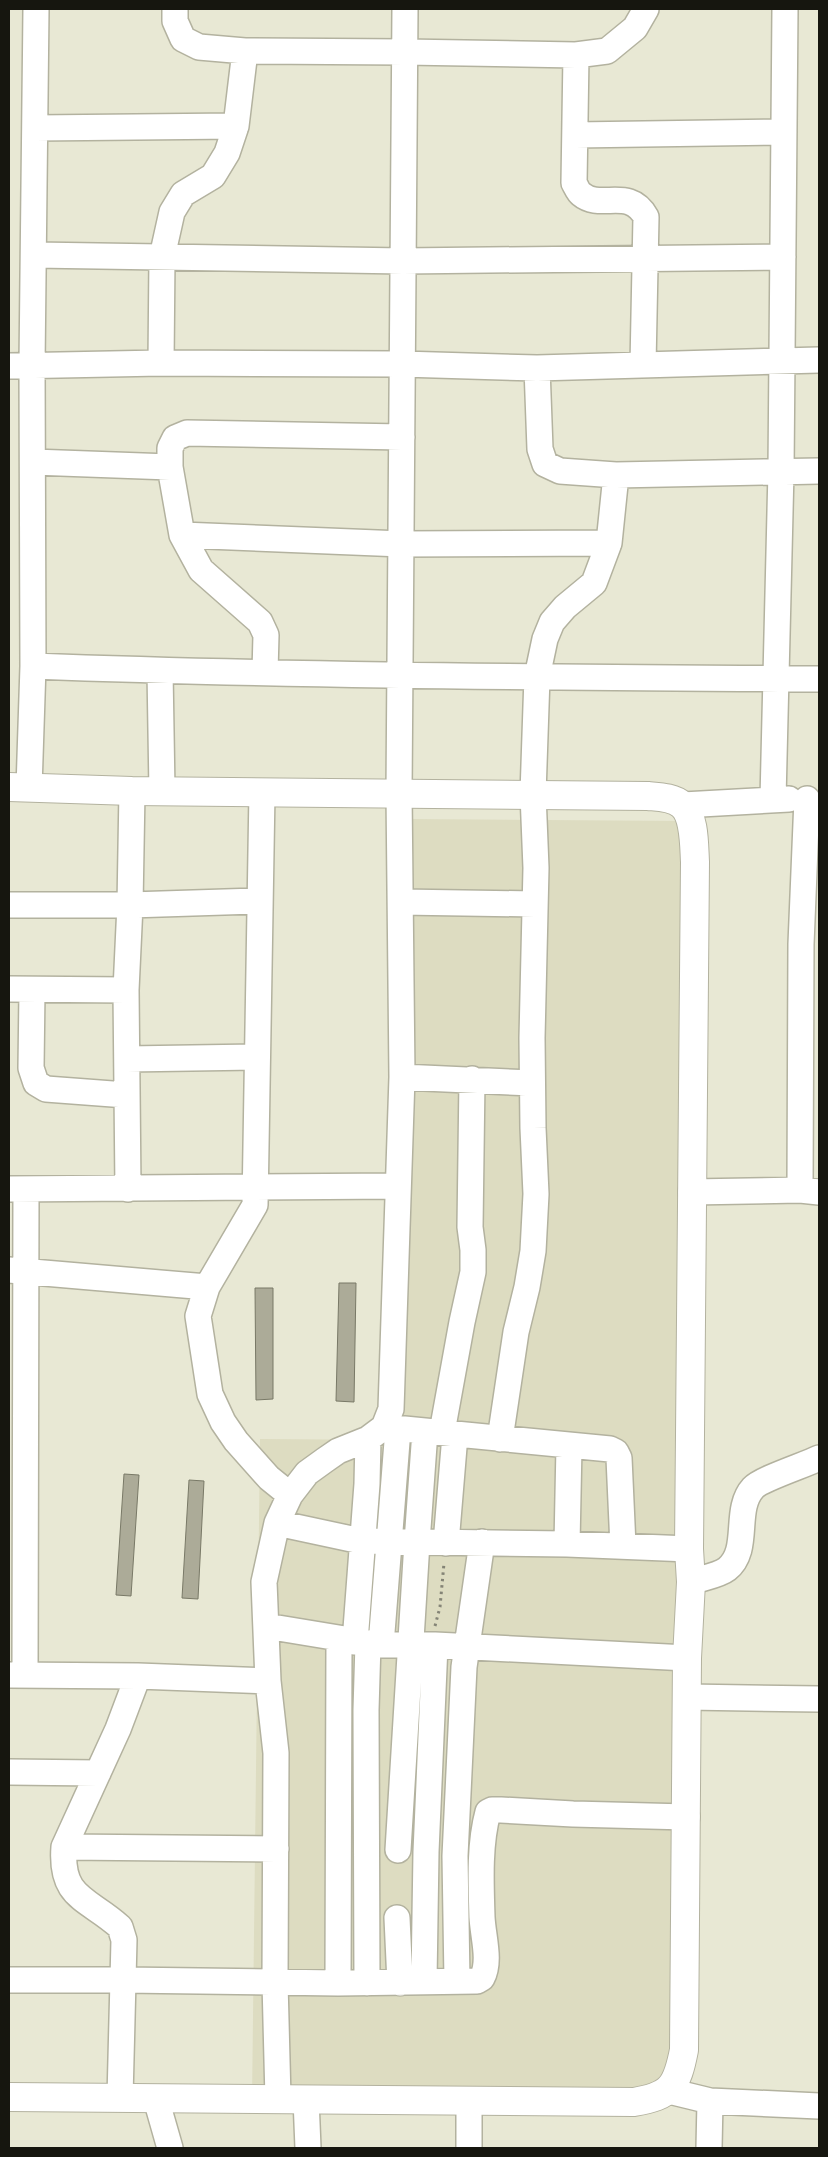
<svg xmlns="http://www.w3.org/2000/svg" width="828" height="2157" viewBox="0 0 828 2157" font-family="'Alegreya Sans',sans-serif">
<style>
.built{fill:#dddcc1}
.building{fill:#acab98;stroke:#797967}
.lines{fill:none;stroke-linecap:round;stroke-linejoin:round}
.minor-casing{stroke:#b3b29f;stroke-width:28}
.major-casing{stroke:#b3b29f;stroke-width:30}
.path{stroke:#848476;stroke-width:3;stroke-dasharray:2.5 4;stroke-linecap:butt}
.minor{stroke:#fff;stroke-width:25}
.major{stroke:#fff;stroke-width:28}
</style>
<rect width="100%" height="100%" fill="#e8e8d4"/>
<path class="built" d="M407,819L686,821L671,2104L252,2100L260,1439L399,1440Z"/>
<path class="building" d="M339,1283H356L354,1402L336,1401Z
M255,1288H273V1399L256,1400Z
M124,1474L139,1475L131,1596L116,1595Z
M189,1480L204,1481L198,1599L182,1598Z"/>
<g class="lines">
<g class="minor-casing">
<path id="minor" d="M175,9V21L183,39L199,47L245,51L405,52L576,55L607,51L635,28L646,9
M576,55L574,183C576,186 578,192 581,194C601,211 629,186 646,217L643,365
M35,128L236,126
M575,135L784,132
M35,255L403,261L783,257
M161,363L162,257L172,212L183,194L213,176L227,153L236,126L245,51
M9,366L161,363L402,364L537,368L819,360
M537,368L540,449L545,464L560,471L616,475L819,471
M33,462L170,467
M182,535L402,544L609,543
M33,666C295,676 557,677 819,679
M160,671L162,791
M265,672L266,635L260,622L201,570L182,535L170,467V448L175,438L187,433L402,437
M29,788L33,666L32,365L36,9
M773,799L781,471L785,9
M683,805L789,799
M401,902L535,904
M9,905H130L259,901
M9,989L126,990
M32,991L31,1068L36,1083L46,1089L126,1095
M127,1059L257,1057
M402,1077L532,1083
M9,1189L398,1186
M128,1189L126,990L130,905L132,791
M800,1190L801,944L807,799
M691,1192L800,1190L819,1192
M9,1270L207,1287L198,1316L210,1394L223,1422L236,1441L269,1478L290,1495
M207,1287L255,1205L262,792
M384,1427L610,1449L616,1452L619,1458L623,1546
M442,1432L462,1322L473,1272V1250L470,1227L472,1079
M500,1439L516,1332L527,1287L533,1251L536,1194L533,1128L532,1038L536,868L533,794L537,677L545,639L552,622L565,607L594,583L609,543L616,475
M277,1523L361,1541L567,1544L689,1549
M446,1543L455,1435
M567,1544L569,1446
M691,1582C701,1578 718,1576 727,1569C751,1550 733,1510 753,1488C761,1479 805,1465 819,1458
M266,1626L381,1645H435L687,1658
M355,1642L367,1484L368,1439
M381,1645L398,1429
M9,1675L138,1676L268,1681L264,1582L277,1523L290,1495L307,1473L325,1460L338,1451L368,1439L384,1427L391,1409L402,1077L399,793L405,9
M25,1675L26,1190
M268,1681L276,1753L275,1982L278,2099
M687,1697L819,1699
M9,1772L98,1773
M64,1847L276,1849
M398,1850L417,1542L425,1431
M397,1918L400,1983
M9,1980H124L338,1983L477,1981L482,1978C491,1961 483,1937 482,1917C481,1884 479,1845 488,1812L492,1810H501L573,1814L687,1817
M424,1981L426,1852L435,1645
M457,1981L455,1856L464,1667L482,1542
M338,1983L339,1639
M367,1983L366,1710L368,1643
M669,2091L710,2101L819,2106
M120,2098L124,1940L120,1927C88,1898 60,1899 64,1847L118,1729L138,1676
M156,2099L170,2148
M306,2099L308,2148
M469,2101V2148
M709,2148L710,2101"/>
</g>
<g class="major-casing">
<path id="major" d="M9,787L132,791L648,796C659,797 673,797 682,805C695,816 694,846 695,862L689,1549L691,1582L687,1658L684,2050C677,2086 671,2096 634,2102L9,2097"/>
</g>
<path class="path" d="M435,1626L440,1607L444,1563"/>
<use href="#minor" class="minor"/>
<use href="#major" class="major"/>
</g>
<rect width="828" height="2157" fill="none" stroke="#16160f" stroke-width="20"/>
</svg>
